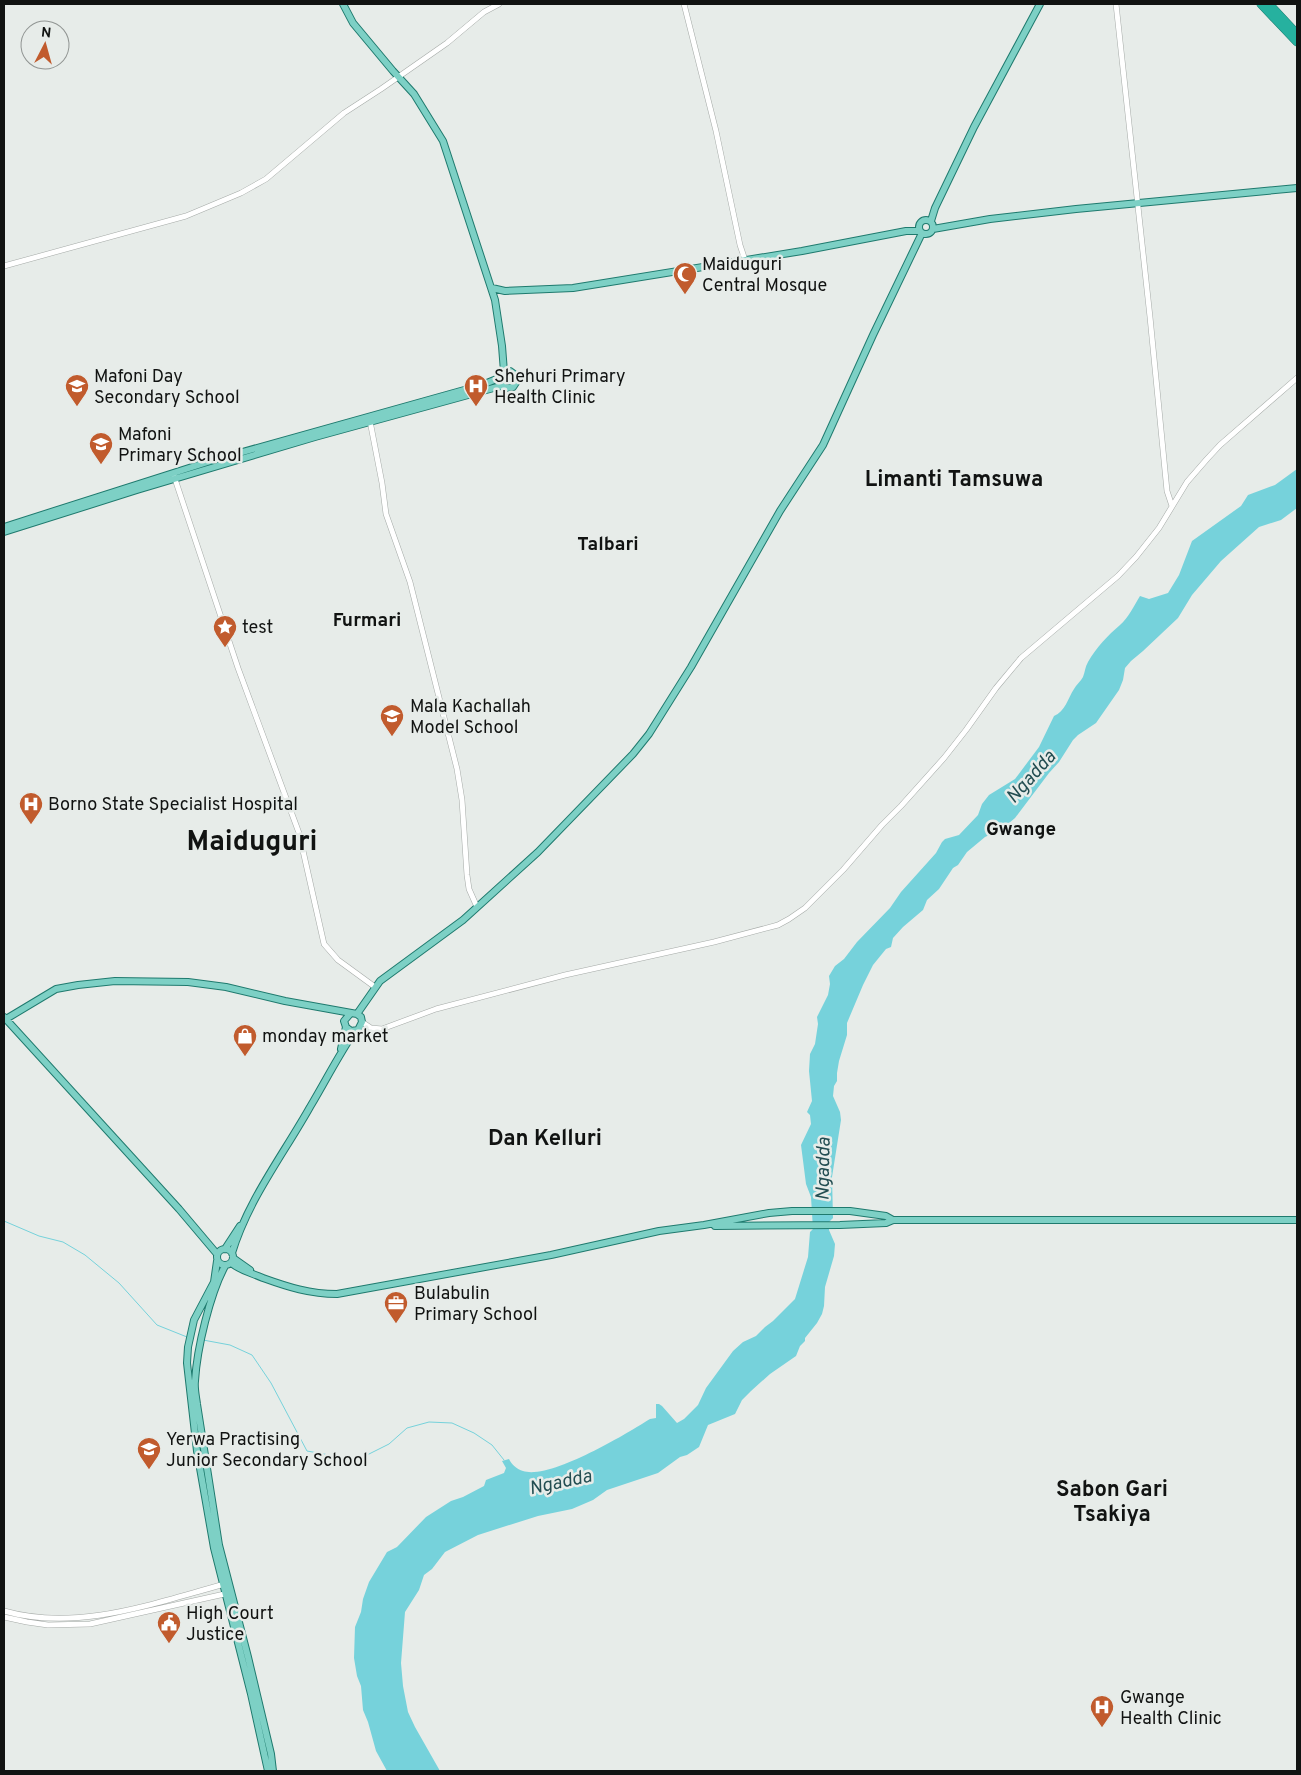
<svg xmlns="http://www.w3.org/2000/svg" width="1301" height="1775" viewBox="0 0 1301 1775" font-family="Overpass,sans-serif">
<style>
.water{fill:#76d2db}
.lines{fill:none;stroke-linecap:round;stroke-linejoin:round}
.stream{stroke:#76d2db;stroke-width:1}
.minor-casing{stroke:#a5aaa7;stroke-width:6}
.major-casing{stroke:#1f7a6e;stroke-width:8}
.highway-casing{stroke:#1f7a6e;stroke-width:9}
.minor{stroke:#fff;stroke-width:5}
.major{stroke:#7dd0c5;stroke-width:6}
.highway{stroke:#26b19f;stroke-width:8}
.labels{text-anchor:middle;stroke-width:5;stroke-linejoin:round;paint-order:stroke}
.poi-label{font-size:18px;fill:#111312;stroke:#e7ece9;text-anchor:start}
.neighbourhood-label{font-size:19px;font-weight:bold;fill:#111312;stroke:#e7ece9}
.water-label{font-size:19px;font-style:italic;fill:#224d51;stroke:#e7ece9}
.district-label{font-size:22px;font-weight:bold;fill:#111312;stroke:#e7ece9}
.town-label{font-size:28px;font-weight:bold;fill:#111312;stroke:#e7ece9}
</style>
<rect width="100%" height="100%" fill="#e7ece9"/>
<path class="water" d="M1297,469V508L1281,520L1259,527L1221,561L1192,595L1178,618L1143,651L1131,661L1125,668L1123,680L1119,690L1096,723L1078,735L1073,740L1059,762L1049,773L1015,818L1002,829L985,837L967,852L958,865L953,868L939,889L927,900L923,910L903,927L893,938L891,947L886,949L873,965L863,985L847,1023V1035L839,1061L837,1073V1081L834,1086L833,1096L840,1112L841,1120L832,1177L833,1218L829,1222V1230L835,1244L834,1256L825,1287L824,1306L822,1314L817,1323L805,1338V1341L800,1346L796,1356L770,1374L751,1391L742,1400L735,1414L708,1425L699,1447L687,1455L680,1457L658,1473L607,1490L593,1500L572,1509L538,1516L478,1535L445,1552L432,1569L424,1575L419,1590L405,1612L401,1663L403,1686L408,1712L415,1727L440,1771H387L376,1751L368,1722L363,1710L361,1686L357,1676L354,1658L355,1627L361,1612L363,1599L369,1582L387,1552L397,1547L426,1517L451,1501L463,1497L484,1486L486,1480L504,1473L506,1468L502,1461L509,1459C512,1465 517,1469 523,1471C550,1480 626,1434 650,1419L656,1418V1404H659L662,1406L677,1423L684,1419L698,1405L706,1388L733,1351L743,1342L756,1336L765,1327L773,1321L795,1299L808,1257L810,1232L813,1229L811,1197L806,1184L801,1145L811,1124L810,1115L807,1112L812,1101L809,1071L810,1054L815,1044L818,1024L817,1017L828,995L830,984L829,976L835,966L844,959L857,942L890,908L901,892L936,853L942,842L945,839L959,835L978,815L982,804L989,795L1015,779L1039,747L1054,716C1065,712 1068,698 1074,689C1076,685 1081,681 1083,677C1085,672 1085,667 1088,662C1096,648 1108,635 1120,625C1128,618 1134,606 1140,596L1149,599L1168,593L1179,575L1192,541L1241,506L1248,495L1275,485Z"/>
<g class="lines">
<path class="stream" d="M4,1221L39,1236L63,1242L85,1255L119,1283L157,1325L187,1337
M203,1340L230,1345L252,1355L271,1383L307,1451L357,1460L389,1444L407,1428L429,1422L452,1423L474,1433L492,1445L504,1460"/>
<g class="minor-casing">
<path id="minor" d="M684,4L716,131L740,245L745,260
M1116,4L1150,317L1167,491L1172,506
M4,266L186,216L241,193L266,179L344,113L381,89L447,43L484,12L499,4
M370,421L382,483L386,514L410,582L457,769L462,800L467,875L469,889L477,907
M174,476L238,668L299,833L324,944L338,960L375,987
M362,1022L371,1028L382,1029L436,1009L565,975L714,942L778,925L789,919L805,908L843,870L882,825L901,806L944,758L966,730L996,688L1021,658L1118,576L1136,557L1159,528L1187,482L1207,459L1220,445L1297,378
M4,1611C78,1632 154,1603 225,1584
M4,1617L27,1622L48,1625L90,1624L229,1593"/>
</g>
<g class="major-casing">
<path id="major" d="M343,4L353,23L393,71L414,94L443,141L495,300L502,346L504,372L499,378L500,384L506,388L513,387L517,381L514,374L510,371L504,372
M919 227a7 7 0 1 1 14 0a7 7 0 1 1-14 0Z
M931,221L935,208L974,127L1040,4
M933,229L990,219L1076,209L1297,188
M492,288L505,291L573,288L802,251L906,231H920
M4,527L214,460L482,385L499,378
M4,532L137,490L315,437L501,386
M357,1014L380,981L463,920L538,852L633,754L649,734L691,667L780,511L823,445L873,335L922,233
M4,1017L179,1209L217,1254
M6,1019L56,989L78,985L115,981L188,982L226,987L285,1001L357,1014L361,1017L362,1022L358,1030L351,1031L346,1027L344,1021L350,1014
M341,1049L346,1027
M715,1226L840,1225L886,1223L893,1220H1297
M217 1257a8 8 0 1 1 16 0a8 8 0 1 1-16 0Z
M225,1249L240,1226
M232,1253C248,1200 283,1155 310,1107C325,1082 338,1056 355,1031
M233,1258L250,1270
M217,1261L214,1282L194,1320L188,1347L187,1363L197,1451L214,1548L251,1694L268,1771
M231,1263C241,1271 252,1273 263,1278C288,1287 310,1294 337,1294L551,1255L659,1231L704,1225L769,1213L792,1211H850L886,1216L893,1220
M225,1266C210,1294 197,1348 195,1381C194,1388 196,1396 197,1404L219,1545L248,1657L271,1754L273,1771"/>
</g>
<g class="highway-casing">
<path id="highway" d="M1261,4L1297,42
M1269,4L1297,34"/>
</g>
<use href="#minor" class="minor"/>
<use href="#major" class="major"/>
<use href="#highway" class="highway"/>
</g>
<defs>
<g id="mosque-pin" transform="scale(1.25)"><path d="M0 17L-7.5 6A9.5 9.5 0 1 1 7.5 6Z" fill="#c15b2d" stroke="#e7ece9"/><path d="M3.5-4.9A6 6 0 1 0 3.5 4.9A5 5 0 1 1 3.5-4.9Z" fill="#fff"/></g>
<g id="school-pin" transform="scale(1.25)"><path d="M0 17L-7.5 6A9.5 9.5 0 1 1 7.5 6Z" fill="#c15b2d" stroke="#e7ece9"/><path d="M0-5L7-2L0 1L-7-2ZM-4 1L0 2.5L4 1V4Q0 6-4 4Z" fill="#fff"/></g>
<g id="hospital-pin" transform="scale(1.25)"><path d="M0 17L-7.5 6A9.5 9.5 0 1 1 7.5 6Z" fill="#c15b2d" stroke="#e7ece9"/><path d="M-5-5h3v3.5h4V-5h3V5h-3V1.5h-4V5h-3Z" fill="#fff"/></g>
<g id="sight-pin" transform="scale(1.25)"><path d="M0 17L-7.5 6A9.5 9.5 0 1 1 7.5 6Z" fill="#c15b2d" stroke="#e7ece9"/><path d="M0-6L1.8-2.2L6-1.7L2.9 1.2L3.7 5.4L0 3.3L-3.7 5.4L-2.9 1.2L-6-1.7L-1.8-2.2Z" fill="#fff"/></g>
<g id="shop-pin" transform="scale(1.25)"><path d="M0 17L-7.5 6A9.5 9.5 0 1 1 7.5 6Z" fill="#c15b2d" stroke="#e7ece9"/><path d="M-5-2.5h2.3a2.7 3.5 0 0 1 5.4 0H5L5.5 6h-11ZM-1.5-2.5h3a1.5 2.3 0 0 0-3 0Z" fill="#fff"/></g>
<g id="office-pin" transform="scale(1.25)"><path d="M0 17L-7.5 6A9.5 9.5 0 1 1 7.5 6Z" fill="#c15b2d" stroke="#e7ece9"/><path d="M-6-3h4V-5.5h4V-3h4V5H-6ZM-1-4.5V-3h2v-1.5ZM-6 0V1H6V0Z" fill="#fff"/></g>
<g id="civic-pin" transform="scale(1.25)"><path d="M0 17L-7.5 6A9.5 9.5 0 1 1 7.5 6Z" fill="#c15b2d" stroke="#e7ece9"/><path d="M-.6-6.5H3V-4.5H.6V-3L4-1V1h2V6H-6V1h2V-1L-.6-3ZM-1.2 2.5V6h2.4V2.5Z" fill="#fff"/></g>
</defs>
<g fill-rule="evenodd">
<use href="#mosque-pin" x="685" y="274"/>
<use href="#school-pin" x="77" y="386"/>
<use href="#hospital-pin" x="476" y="386"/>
<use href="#school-pin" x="101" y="444"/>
<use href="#sight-pin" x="225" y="627"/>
<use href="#school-pin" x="392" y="716"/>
<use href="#hospital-pin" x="31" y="804"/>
<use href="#shop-pin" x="245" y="1036"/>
<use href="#office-pin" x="396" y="1303"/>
<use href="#school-pin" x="149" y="1449"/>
<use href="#civic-pin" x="169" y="1623"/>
<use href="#hospital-pin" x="1102" y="1707"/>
</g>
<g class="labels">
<g class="poi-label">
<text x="702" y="270">Maiduguri<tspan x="702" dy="21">Central Mosque</tspan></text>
<text x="94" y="382">Mafoni Day<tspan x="94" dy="21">Secondary School</tspan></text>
<text x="494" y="382">Shehuri Primary<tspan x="494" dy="21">Health Clinic</tspan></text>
<text x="118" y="440">Mafoni<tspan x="118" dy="21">Primary School</tspan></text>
<text x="242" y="633">test</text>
<text x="410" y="712">Mala Kachallah<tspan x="410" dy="21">Model School</tspan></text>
<text x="48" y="810">Borno State Specialist Hospital</text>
<text x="262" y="1042">monday market</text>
<text x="414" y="1299">Bulabulin<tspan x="414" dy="21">Primary School</tspan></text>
<text x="166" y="1445">Yerwa Practising<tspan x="166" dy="21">Junior Secondary School</tspan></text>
<text x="186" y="1619">High Court<tspan x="186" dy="21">Justice</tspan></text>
<text x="1120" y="1703">Gwange<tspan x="1120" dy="21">Health Clinic</tspan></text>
</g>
<g class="neighbourhood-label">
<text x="608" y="550">Talbari</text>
<text x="367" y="626">Furmari</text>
<text x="1021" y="835">Gwange</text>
</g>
<g class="water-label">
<text transform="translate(1030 776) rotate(-48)" y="7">Ngadda</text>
<text transform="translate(822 1169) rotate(-89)" y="7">Ngadda</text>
<text transform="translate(560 1481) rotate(-12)" y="7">Ngadda</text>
</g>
<g class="district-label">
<text x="954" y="486">Limanti Tamsuwa</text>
<text x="545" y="1145">Dan Kelluri</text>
<text x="1112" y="1496">Sabon Gari<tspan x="1112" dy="25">Tsakiya</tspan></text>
</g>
<g class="town-label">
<text x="252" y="850">Maiduguri</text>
</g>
</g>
<rect width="1301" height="1775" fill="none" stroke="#111312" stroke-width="10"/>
<g transform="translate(45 45) rotate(6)"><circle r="24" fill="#e7ece9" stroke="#919593"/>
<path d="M0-4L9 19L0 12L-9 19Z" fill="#c15b2d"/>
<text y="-8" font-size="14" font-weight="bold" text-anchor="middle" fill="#111312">N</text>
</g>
</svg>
